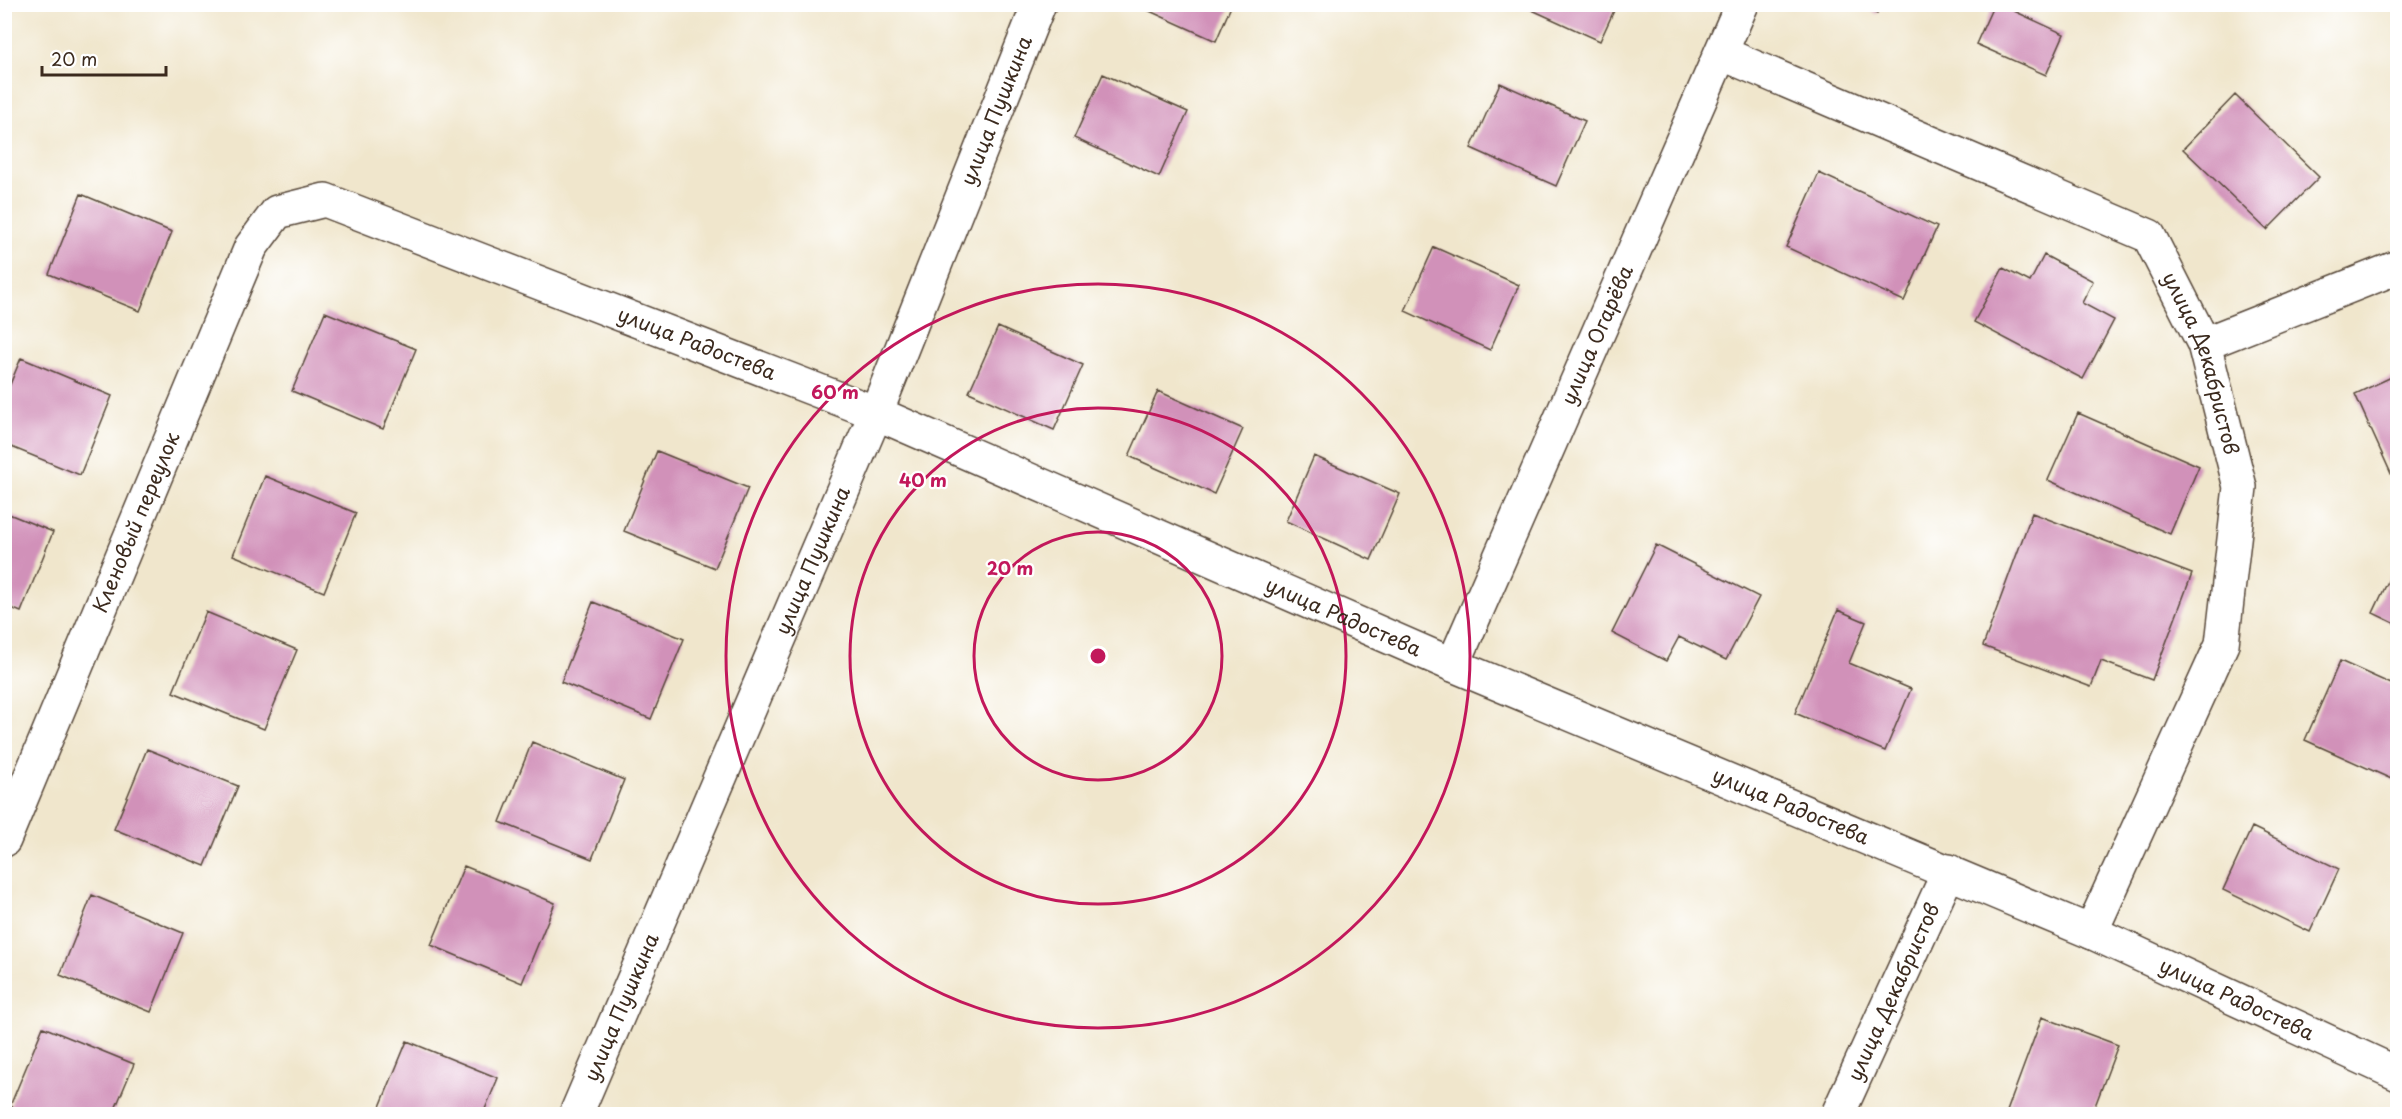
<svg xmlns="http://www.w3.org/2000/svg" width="2402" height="1119" viewBox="0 0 2402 1119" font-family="'Playpen Sans',sans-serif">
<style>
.building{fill:#d191b9}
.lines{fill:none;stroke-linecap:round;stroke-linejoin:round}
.minor-casing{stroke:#564638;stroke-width:36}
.minor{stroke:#fff;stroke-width:33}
.ring{fill:none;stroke:#c2185b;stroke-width:3}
.labels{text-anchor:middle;stroke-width:4.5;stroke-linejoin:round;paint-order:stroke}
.street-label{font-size:20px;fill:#3b2a1e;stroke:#fff}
.centre{fill:#c2185b;stroke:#fff;stroke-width:3}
.ring-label{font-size:18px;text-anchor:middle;font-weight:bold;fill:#c2185b;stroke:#fff;stroke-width:4.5;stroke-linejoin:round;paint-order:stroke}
</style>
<rect width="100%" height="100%" fill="#fff"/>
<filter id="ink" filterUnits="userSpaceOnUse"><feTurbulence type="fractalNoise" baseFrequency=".0167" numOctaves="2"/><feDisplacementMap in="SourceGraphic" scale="12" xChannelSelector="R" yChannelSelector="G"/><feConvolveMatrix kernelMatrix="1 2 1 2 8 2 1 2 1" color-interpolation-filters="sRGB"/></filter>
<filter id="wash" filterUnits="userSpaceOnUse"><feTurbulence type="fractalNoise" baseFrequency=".008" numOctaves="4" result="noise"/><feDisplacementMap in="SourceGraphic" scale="24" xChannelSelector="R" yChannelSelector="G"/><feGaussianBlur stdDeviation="1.35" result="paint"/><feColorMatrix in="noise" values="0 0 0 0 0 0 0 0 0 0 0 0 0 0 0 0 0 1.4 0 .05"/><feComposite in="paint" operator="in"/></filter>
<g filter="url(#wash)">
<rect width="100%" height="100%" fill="#f0e6cc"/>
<g id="blocks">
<path class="building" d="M1134,4H1232L1216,41Z
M1519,4H1617L1600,41Z
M1856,4H1881L1877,14Z
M1994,4H1999L2064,34L2046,75L1976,44Z
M1103,74L1188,112L1159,177L1074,138Z
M1500,83L1585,121L1556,186L1471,148Z
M2235,95L2319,177L2267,230L2183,149Z
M1819,173L1937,227L1904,301L1786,247Z
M81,194L172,232L140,311L49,274Z
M1434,247L1519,285L1490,350L1405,311Z
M2044,255L2093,281L2082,303L2114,320L2083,379L1974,322L2003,268L2030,282Z
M325,312L416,349L383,429L292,391Z
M998,327L1083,365L1054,430L969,392Z
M21,358L112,396L80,475L4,444V399Z
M2398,374V476L2393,478L2355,394Z
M1158,391L1243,429L1214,494L1129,456Z
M2078,413L2199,466L2170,534L2048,480Z
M657,451L748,488L715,568L624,531Z
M1314,456L1400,494L1371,560L1286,521Z
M265,476L356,513L324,592L233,555Z
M4,512L53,532L21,612L4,605Z
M2032,513L2192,574L2152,680L2101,661L2091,687L1983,646Z
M1656,545L1759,597L1726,660L1679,637L1666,661L1612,633Z
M2398,560V625L2373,613Z
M593,602L684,639L651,719L561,682Z
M1838,610L1866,622L1849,663L1911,689L1885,751L1795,713Z
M206,612L297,650L264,729L173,692Z
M2340,661L2398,687V782L2305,740Z
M532,742L624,780L592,859L500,822Z
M147,749L238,786L205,866L114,829Z
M2252,827L2339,869L2310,932L2223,890Z
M464,866L555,903L522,983L431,945Z
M92,895L183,933L151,1012L60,975Z
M2042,1017L2118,1045L2092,1114H2006Z
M43,1027L134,1064L113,1114H30L10,1106Z
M407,1041L498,1078L483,1114H377Z"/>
</g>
</g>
<g filter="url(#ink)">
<use href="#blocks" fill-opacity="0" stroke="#564638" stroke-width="1.5"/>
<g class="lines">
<g class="minor-casing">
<g id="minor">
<path id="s1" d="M1721,53L2149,236L2204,344L2240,487L2222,644L2091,932"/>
<path d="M2204,344L2398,267"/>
<path id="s2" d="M1453,665L1742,4"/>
<path id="s3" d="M4,840L251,247L277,212L325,200L876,413L1453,665L2091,932L2398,1074"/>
<path id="s4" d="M576,1114L876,413L1039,4"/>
<path id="s5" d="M1838,1114L1949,871"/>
</g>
</g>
<use href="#minor" class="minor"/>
</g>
</g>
<g class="ring">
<circle cx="1098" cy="656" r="124"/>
<circle cx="1098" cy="656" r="248"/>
<circle cx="1098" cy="656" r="372"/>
</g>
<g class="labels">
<g class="street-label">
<text dy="7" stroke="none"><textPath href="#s4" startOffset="1088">улица Пушкина</textPath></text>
<text dy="7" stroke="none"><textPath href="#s2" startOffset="360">улица Огарёва</textPath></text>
<text dy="7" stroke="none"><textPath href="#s3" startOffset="1134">улица Радостева</textPath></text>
<text dy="7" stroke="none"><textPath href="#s1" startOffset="604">улица Декабристов</textPath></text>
<text dy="7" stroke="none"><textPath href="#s3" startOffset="344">Кленовый переулок</textPath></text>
<text dy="7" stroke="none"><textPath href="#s4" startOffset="602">улица Пушкина</textPath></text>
<text dy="7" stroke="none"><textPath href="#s3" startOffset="1836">улица Радостева</textPath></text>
<text dy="7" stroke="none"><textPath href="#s3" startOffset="2322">улица Радостева</textPath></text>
<text dy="7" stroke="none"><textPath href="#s5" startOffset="134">улица Декабристов</textPath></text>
<text dy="7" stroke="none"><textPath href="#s3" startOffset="2808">улица Радостева</textPath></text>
<text dy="7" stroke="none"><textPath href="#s4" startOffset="116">улица Пушкина</textPath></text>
</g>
</g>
<circle cx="1098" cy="656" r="9" class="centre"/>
<g class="ring-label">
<text x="835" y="399">60 m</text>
<text x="923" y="487">40 m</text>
<text x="1010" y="575">20 m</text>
</g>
<rect width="2402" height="1119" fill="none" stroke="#fff" stroke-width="24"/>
<path d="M42 66v9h124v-9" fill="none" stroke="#3b2a1e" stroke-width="3"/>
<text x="51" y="66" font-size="18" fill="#3b2a1e" stroke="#ffffff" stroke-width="4.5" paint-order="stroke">20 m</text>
</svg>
